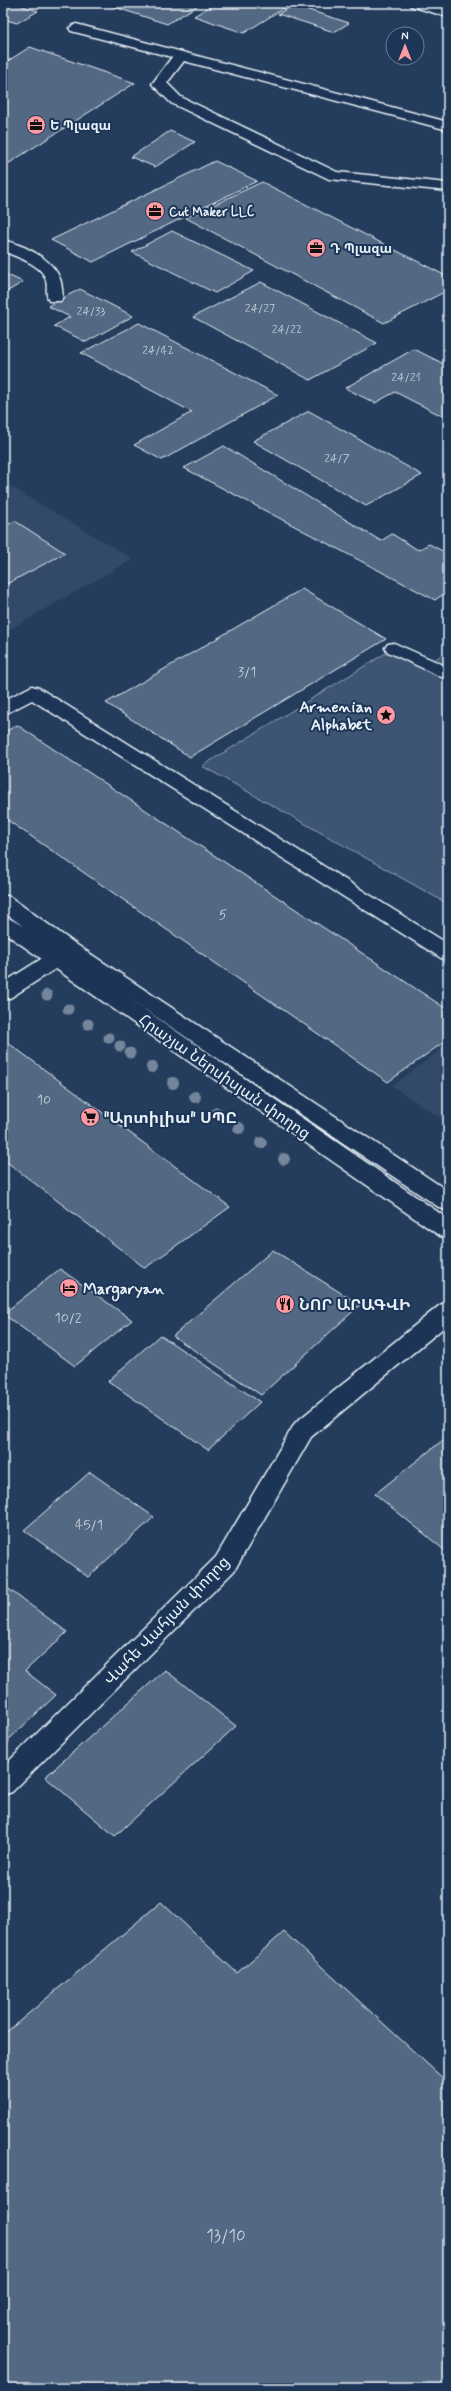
<svg xmlns="http://www.w3.org/2000/svg" width="451" height="2391" viewBox="0 0 451 2391" font-family="Mynerve,'Noto Sans Armenian',sans-serif">
<style>
.built{fill:#334a68}
.green{fill:#3e5472;stroke:#93a2b5}
.building{fill:#536782;stroke:#e8f1f8}
.lines{fill:none;stroke-linecap:round;stroke-linejoin:round}
.lane-casing{stroke:#e8f1f8;stroke-width:3}
.street-casing{stroke:#e8f1f8;stroke-width:3}
.secondary-casing{stroke:#e8f1f8;stroke-width:3}
.lane{fill:#1d3557;fill-rule:evenodd}
.street{fill:#1d3557;fill-rule:evenodd}
.secondary{fill:#1d3557;fill-rule:evenodd}
.tree{fill:#74869c}
.labels{text-anchor:middle;stroke-width:4;stroke-linejoin:round;paint-order:stroke}
.far-number-label{font-size:12px;fill:#c3ceda}
.far-poi-label{font-size:13px;font-weight:bold;fill:#e8f1f8;stroke:#1d3557;text-anchor:start}
.number-label{font-size:14px;fill:#c3ceda}
.poi-label{font-size:16px;font-weight:bold;fill:#e8f1f8;stroke:#1d3557;text-anchor:start}
.street-label{font-size:16px;fill:#e8f1f8;stroke:#1d3557}
.near-number-label{font-size:17px;fill:#c3ceda}
</style>
<rect width="100%" height="100%" fill="#253d5d"/>
<filter id="ink" filterUnits="userSpaceOnUse"><feTurbulence type="fractalNoise" baseFrequency=".025" numOctaves="2"/><feDisplacementMap in="SourceGraphic" scale="8" xChannelSelector="R" yChannelSelector="G"/><feConvolveMatrix kernelMatrix="1 2 1 2 8 2 1 2 1" color-interpolation-filters="sRGB"/></filter>
<g filter="url(#ink)">
<path class="built" d="M3,482L133,559L3,633Z
M448,1044V1123L392,1086Z"/>
<path class="green" d="M394,648L428,664L448,651V904L202,766Z"/>
<path class="building" d="M3,3H14L38,11L17,23L3,19Z
M102,3H202L167,24Z
M216,3H292L244,33L194,16Z
M293,5L349,23L334,32L278,14Z
M30,47L135,83L3,167V64Z
M170,131L195,142L155,167L131,157Z
M215,161L257,181L93,262L51,240Z
M262,182L448,277V290L384,323L186,218Z
M172,231L254,271L215,293L132,252Z
M3,273L23,282L3,294Z
M261,282L377,343L310,380L193,317Z
M80,289L133,316L86,342L54,326L70,317L48,306Z
M139,323L278,395L162,460L134,445L192,412L81,353Z
M414,349L448,366V419L395,392L375,403L345,388Z
M309,411L422,475L366,506L253,441Z
M224,446L381,541L392,534L418,550L429,544L448,554V591L435,600L184,468Z
M15,521L65,553L3,586V527Z
M302,589L386,639L190,757L106,703Z
M17,725L448,1010V1039L388,1082L3,817V733Z
M3,1039L230,1207L145,1268L3,1159Z
M273,1250L360,1305L261,1395L173,1336Z
M60,1269L132,1320L75,1366L3,1314Z
M160,1335L260,1402L208,1450L108,1381Z
M448,1436V1553L375,1494Z
M90,1472L154,1517L88,1577L24,1530Z
M3,1585L67,1632L25,1671L56,1695L3,1745Z
M165,1670L236,1726L115,1836L45,1777Z
M161,1902L237,1973L284,1932L448,2083V2388H3V2035Z"/>
<g class="lines">
<g class="lane-casing">
<path id="lane" d="M409,3H430L448,9V17L411,6Z
M76,24L448,122V130L184,61L167,83L181,97L337,172L448,183V191L329,179L171,103L152,84L172,57L71,31L69,28Z
M3,240C27,246 61,262 62,289C63,294 63,297 61,301H49C45,295 48,287 46,280C42,264 16,257 3,251Z
M394,643L448,667V680L388,652L385,648L388,644Z
M32,686L39,688L448,944V960L441,958L32,700L3,715V701Z
M56,952L63,954L66,959L63,964L10,998L3,1000V983L49,954Z"/>
</g>
<g class="street-casing">
<path id="street" d="M448,1302V1324L311,1437L234,1571L12,1792L3,1795V1767L216,1557L295,1423L440,1305Z"/>
</g>
<g class="secondary-casing">
<path id="secondary" d="M3,895L10,897L77,945L448,1191V1210L440,1208L131,1000L448,1219V1238L440,1236L3,932V915L23,926L3,912Z"/>
</g>
<use href="#lane" class="lane"/>
<use href="#street" class="street"/>
<use href="#secondary" class="secondary"/>
</g>
<g class="tree">
<circle cx="47" cy="995" r="5.5"/>
<circle cx="68" cy="1009" r="5.5"/>
<circle cx="88" cy="1024" r="5.5"/>
<circle cx="109" cy="1038" r="5.5"/>
<circle cx="120" cy="1046" r="5.5"/>
<circle cx="130" cy="1053" r="5.5"/>
<circle cx="152" cy="1067" r="6"/>
<circle cx="173" cy="1083" r="6"/>
<circle cx="195" cy="1097" r="6"/>
<circle cx="217" cy="1113" r="6"/>
<circle cx="239" cy="1128" r="6"/>
<circle cx="261" cy="1143" r="6"/>
<circle cx="284" cy="1159" r="6"/>
</g>
</g>
<defs>
<g id="office-disc" transform="scale(1)"><circle r="9.5" fill="#ff9aa2" stroke="#1d3557"/><path d="M-6-3h4V-5.5h4V-3h4V5H-6ZM-1-4.5V-3h2v-1.5ZM-6 0V1H6V0Z" fill="#111"/></g>
<g id="sight-disc" transform="scale(1)"><circle r="9.5" fill="#ff9aa2" stroke="#1d3557"/><path d="M0-6L1.8-2.2L6-1.7L2.9 1.2L3.7 5.4L0 3.3L-3.7 5.4L-2.9 1.2L-6-1.7L-1.8-2.2Z" fill="#111"/></g>
<g id="supermarket-disc" transform="scale(1)"><circle r="9.5" fill="#ff9aa2" stroke="#1d3557"/><path d="M-6-5.5h2.5l.6 2H6L4.5 2H-2.5L-4.4-4H-6ZM-1.5 3.2a1.3 1.3 0 1 0 .1 0ZM3 3.2a1.3 1.3 0 1 0 .1 0Z" fill="#111"/></g>
<g id="hotel-disc" transform="scale(1)"><circle r="9.5" fill="#ff9aa2" stroke="#1d3557"/><path d="M-6-4.5h1.5V1H6V5H4.5V3h-9V5H-6ZM-4 0a1.8 1.8 0 1 1 3.6 0ZM.5 0V-2.5h3Q6-2.5 6 0Z" fill="#111"/></g>
<g id="restaurant-disc" transform="scale(1)"><circle r="9.5" fill="#ff9aa2" stroke="#1d3557"/><path d="M-5-6h1v4h1v-4h1v4h1v-4h1v5L-1.5 .5V6h-2V.5L-5-1ZM5-6V6H3V1.5H1.5Q1.5-4 5-6Z" fill="#111"/></g>
</defs>
<g fill-rule="evenodd">
<use href="#office-disc" x="36" y="125"/>
<use href="#office-disc" x="155" y="211"/>
<use href="#office-disc" x="316" y="248"/>
<use href="#sight-disc" x="386" y="715"/>
<use href="#supermarket-disc" x="90" y="1117"/>
<use href="#hotel-disc" x="69" y="1288"/>
<use href="#restaurant-disc" x="285" y="1304"/>
</g>
<g class="labels">
<g class="far-number-label">
<text x="260" y="312">24/27</text>
<text x="91" y="315">24/33</text>
<text x="287" y="333">24/22</text>
<text x="158" y="354">24/42</text>
<text x="406" y="381">24/21</text>
<text x="337" y="462">24/7</text>
</g>
<g class="far-poi-label">
<text x="50" y="130">Ե Պլազա</text>
<text x="169" y="216">Cut Maker LLC</text>
<text x="330" y="253">Դ Պլազա</text>
</g>
<g class="number-label">
<text x="247" y="676">3/1</text>
<text x="223" y="919">5</text>
<text x="44" y="1104">10</text>
<text x="68" y="1322">10/2</text>
<text x="89" y="1529">45/1</text>
</g>
<g class="poi-label">
<text x="372" y="712" text-anchor="end">Armenian<tspan x="372" dy="18">Alphabet</tspan></text>
<text x="104" y="1123">"Արտիլիա" ՍՊԸ</text>
<text x="83" y="1294">Margaryan</text>
<text x="299" y="1310">ՆՈՐ ԱՐԱԳՎԻ</text>
</g>
<g class="street-label">
<text transform="translate(225 1076) rotate(35)" y="6">Հրաչյա Ներսիսյան փողոց</text>
<text transform="translate(166 1620) rotate(-46)" y="6">Վահե Վահյան փողոց</text>
</g>
<g class="near-number-label">
<text x="226" y="2241">13/10</text>
</g>
</g>
<rect width="451" height="2391" fill="none" stroke="#1d3557" stroke-width="16"/>
<rect x="8" y="8" width="435" height="2375" fill="none" stroke="#e8f1f8" stroke-width="1.5" filter="url(#ink)"/>
<g transform="translate(405 46)"><circle r="19" fill="#1d3557" stroke="#6e8097"/>
<path d="M0-3L7 15L0 10L-7 15Z" fill="#ff9aa2"/>
<text y="-6" font-size="11" font-weight="bold" text-anchor="middle" fill="#e8f1f8">N</text>
</g>
</svg>
